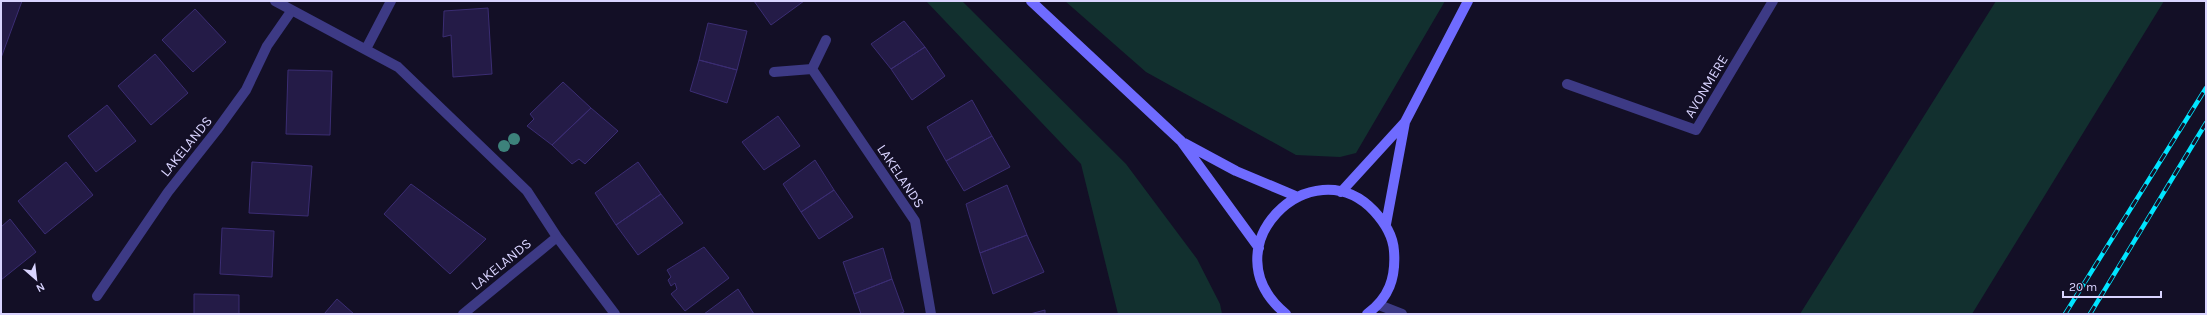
<svg xmlns="http://www.w3.org/2000/svg" width="2207" height="315" viewBox="0 0 2207 315" font-family="Karla,sans-serif">
<style>
.green{fill:#12302f}
.building{fill:#241b47;stroke:#3b2d73}
.lines{fill:none;stroke-linecap:round;stroke-linejoin:round}
.street{stroke:#3d3a85;stroke-width:10}
.secondary{stroke:#6f6bff;stroke-width:10}
.rail-casing{stroke:#00e5ff;stroke-width:4.5}
.rail{stroke:#130f26;stroke-width:3;stroke-dasharray:9;stroke-linecap:butt}
.tree{fill:#3d827b}
.labels{text-anchor:middle;stroke-width:4;stroke-linejoin:round;paint-order:stroke}
.street-label{font-size:14px;fill:#d9d4ff;stroke:#130f26}
</style>
<rect width="100%" height="100%" fill="#130f26"/>
<path class="green" d="M926,1H962L1126,164L1197,259L1220,304L1222,314H1118L1081,164Z
M1065,1H1445L1356,153L1340,157L1296,155L1146,72Z
M1996,1H2164L1972,314H1800Z"/>
<path class="building" d="M1,1H22L1,58Z
M754,1H804L771,25Z
M488,8L492,74L453,77L451,35L443,37L444,11Z
M195,9L226,42L193,72L162,40Z
M904,21L925,47L891,69L871,44Z
M708,23L747,31L737,70L699,60Z
M925,47L945,76L912,100L891,69Z
M155,54L188,93L151,125L118,86Z
M699,60L737,70L727,103L690,91Z
M288,70L332,71L330,135L286,134Z
M563,82L591,108L552,145L527,126L534,119L530,114Z
M972,100L992,136L946,161L927,127Z
M107,105L136,141L96,172L68,136Z
M591,108L618,131L585,164L579,159L572,164L552,145Z
M778,116L800,146L764,170L742,142Z
M992,136L1010,167L964,191L946,161Z
M815,160L834,190L801,212L783,184Z
M66,162L93,195L45,234L18,201Z
M252,162L312,166L308,216L249,213Z
M638,162L661,194L616,225L595,193Z
M411,184L486,239L450,274L384,214Z
M1007,185L1027,235L980,253L966,204Z
M834,190L853,217L819,239L801,212Z
M661,194L683,223L638,255L616,225Z
M10,219L36,252L1,280V227Z
M222,228L274,231L272,277L220,274Z
M1027,235L1044,272L993,294L980,253Z
M704,247L729,278L685,311L671,294L677,289L675,283L671,286L668,280L671,277L667,270Z
M883,248L892,279L854,294L843,262Z
M892,279L904,312L898,314H861L854,294Z
M738,289L754,314H704Z
M194,294L239,295V314H194Z
M337,299L354,314H324Z
M1045,310V314H1030Z"/>
<g class="lines">
<path class="street" d="M275,1L398,67L527,191L557,237L615,314
M366,49L391,1
M812,69L915,221L931,314
M774,72L812,69L826,40
M1567,84L1696,130L1773,1
M97,296L168,192L217,130L246,90L267,46L292,10
M1379,305L1402,314
M463,314L557,237"/>
<path class="secondary" d="M1031,1L1181,141L1259,248
M1184,143L1236,171L1298,197
M1341,192L1405,122L1468,1
M1386,224L1405,122
M1286,314C1206,248 1312,145 1374,211C1385,223 1393,235 1394,251C1396,278 1389,298 1367,314"/>
<g class="rail-casing">
<path id="rail" d="M2065,314L2206,88
M2090,314L2206,123"/>
</g>
<use href="#rail" class="rail"/>
</g>
<g class="tree">
<circle cx="514" cy="139" r="6"/>
<circle cx="504" cy="146" r="6"/>
</g>
<g class="labels">
<g class="street-label">
<text transform="translate(1706 86) rotate(-59)" y="5">AVONMERE</text>
<text transform="translate(186 146) rotate(-51)" y="5">LAKELANDS</text>
<text transform="translate(901 176) rotate(56)" y="5">LAKELANDS</text>
<text transform="translate(501 264) rotate(-39)" y="5">LAKELANDS</text>
</g>
</g>
<rect width="2207" height="315" fill="none" stroke="#d9d4ff" stroke-width="4"/>
<g transform="translate(36 279) rotate(152)" stroke="#130f26" stroke-width="3" paint-order="stroke">
<path d="M0-3L7 15L0 10L-7 15Z" fill="#d9d4ff"/>
<text y="-6" font-size="11" font-weight="bold" text-anchor="middle" fill="#d9d4ff">N</text>
</g>
<path d="M2063 291v6h98v-6" fill="none" stroke="#d9d4ff" stroke-width="2"/>
<text x="2069" y="291" font-size="12" fill="#d9d4ff" stroke="#130f26" stroke-width="3" paint-order="stroke">20 m</text>
</svg>
